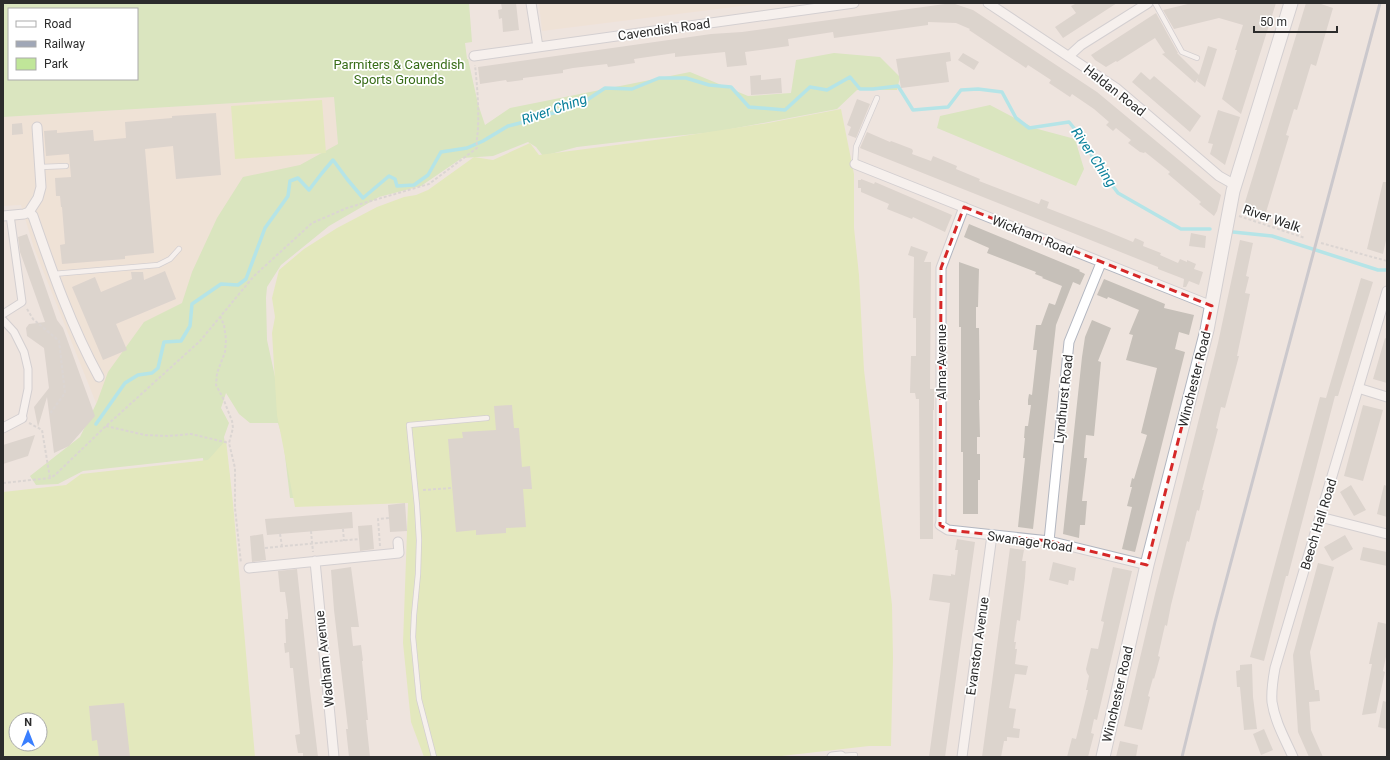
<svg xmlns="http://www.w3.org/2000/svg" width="1390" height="760" viewBox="0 0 1390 760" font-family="Roboto,sans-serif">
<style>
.education{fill:#f0dfcd}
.green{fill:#c0e699;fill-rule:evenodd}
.pitch{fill:#d6ed95;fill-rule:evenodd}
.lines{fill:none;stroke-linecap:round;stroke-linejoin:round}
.stream{stroke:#6fe5f2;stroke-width:3.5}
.building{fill:#c6c0b9}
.service-casing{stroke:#b2b6c0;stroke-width:6}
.pedestrian-casing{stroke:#b2b6c0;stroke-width:9}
.minor-casing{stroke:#b2b6c0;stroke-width:11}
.secondary-casing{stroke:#b2b6c0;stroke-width:15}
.path{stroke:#c4c4c4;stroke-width:2;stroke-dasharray:3 2;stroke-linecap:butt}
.service{stroke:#fff;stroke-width:4.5}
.pedestrian{stroke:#fff;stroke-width:7}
.minor{stroke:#fff;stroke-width:9}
.secondary{stroke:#fff;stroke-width:13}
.rail{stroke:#a0a7b7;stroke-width:3}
.marked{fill:none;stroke:#d62828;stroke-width:3;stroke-dasharray:8 5;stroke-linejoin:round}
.labels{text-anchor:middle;stroke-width:3.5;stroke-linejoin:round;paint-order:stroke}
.street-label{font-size:13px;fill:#2c2c2c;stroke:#fff}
.park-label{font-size:13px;fill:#386c18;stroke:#fff}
.water-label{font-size:14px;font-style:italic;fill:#0a809b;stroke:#fff}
</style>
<rect width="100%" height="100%" fill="#eee4de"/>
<path class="education" d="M544,3H767L542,31L539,4Z
M334,97L339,154L159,345L100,413L34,248L21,205L3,206V117Z"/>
<path class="green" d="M3,3H469L472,42L465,43L467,59H468L478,104L485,125L510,108L690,72L748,96L791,93L796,60L834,53L880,57L900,77L897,90H857L837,109L715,132L645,139L577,147L543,156L536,147L528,142L493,156L462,158L421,186L379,197L329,226L281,265L267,287L266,298L267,340L277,386V407L298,414L306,498H290L283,439L278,423H250L239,414L226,393L221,408L229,423L224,437L230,479L204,470L203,458L83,471L58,484L36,485L30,476L80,437L97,402L108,372L144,322L182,303L192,272L217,218L243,177L300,165L338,144L334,97L3,117ZM9,9H137V79H9Z
M990,105L1034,128L1075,139L1084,169L1076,186L937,128L940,116Z"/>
<path class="pitch" d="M322,100L326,153L235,159L231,106Z
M841,109L854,174V228L859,275L864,370L892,605L893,658L891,746H869L773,757H424L411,722L403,643L408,503L295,507L277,415L272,333L275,317L272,298L279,270L304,249L337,228L377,207L404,197L416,195L428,190L474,157L493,160L530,143L539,155L670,138L768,123Z
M226,440L233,503L255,757H3V492L66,485L81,474L208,460ZM16,720H40V744H16Z"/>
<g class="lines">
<path class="stream" d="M1233,232L1272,236L1378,270H1387
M96,424L125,383L138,375L152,373L158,368L164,342L181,341L190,326L192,304L221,284L238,285L246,279L265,228L288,196L290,181L298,178L309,190L322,173L333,160L347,179L363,198L389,176L395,179L397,186L414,185L428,175L441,152L467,148L483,141L508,126L528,121L540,115L554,113L569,105L584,102L605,88L632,89L659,78H686L709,85L731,87L749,107L785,110L810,87L827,90L850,77L860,89H873L898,86L913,110L948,107L961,90L978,89L1002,92L1016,118L1029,128L1069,122L1084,140L1096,164L1118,193L1181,229H1210"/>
</g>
<path class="building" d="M501,3H516L519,30L503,32L502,18L499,19L498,10L502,9Z
M952,3L973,10L1097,92L1221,195L1217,211L1214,216L1199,204L1201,202L1168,174L1170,172L1145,152L1144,153L1140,152L1128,143L1131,140L1116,128L1113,131L1106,125L1109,122L1094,109L1072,94L1070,97L1049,83L1051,80L1028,65L1026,68L969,30L970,29L956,23L928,22V25L834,38L833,32L788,39L789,46L745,52L747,65L727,67L725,52L675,57V53L634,59L635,63L608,67L607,64L573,68L563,70V73L523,78V80L507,82L506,80L480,84L478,67L711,34L742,32Z
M1077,3H1117L1063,38L1055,27L1076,13L1071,6Z
M1192,3H1276L1241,114L1222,99L1237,50H1235L1243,25L1219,18L1174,29L1163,10Z
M1306,3H1318L1333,8L1316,66L1311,64L1297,110L1294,109L1286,135L1289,136L1264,219L1242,212Z
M1156,13L1178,53H1177L1199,75L1208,46L1217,49L1205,87L1197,81L1198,78L1195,83L1162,54L1165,53L1155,38L1117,62L1116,61L1106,67L1095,60L1091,55Z
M950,52L951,61L946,62L949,82L901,88L896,59Z
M963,53L979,62L974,70L958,60Z
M1141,72L1150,80L1154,76L1201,116L1190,132L1132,82Z
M761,75V80L781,78L782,93L751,95L750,76Z
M857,99L870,104L856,138L848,135L851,127L847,125Z
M1218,110L1240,117L1225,165L1210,154L1213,144L1208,143Z
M216,113L221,175L176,179L173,146L145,149L154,253L125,256V259L62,264L60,245L65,244L62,207H61L60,196H56L55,178L71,177L69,154L46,156L44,131L57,130V133L93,130L94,141L126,138L125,122L172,118V116Z
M22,123L23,134L12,135V124Z
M867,132L890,142L891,141L912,149L913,151L912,154L931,161L933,156L957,166L956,169L980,179L979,181L1039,204L1041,199L1049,202L1047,208L1104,230L1133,242L1135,238L1140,240L1144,242L1143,246L1161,253L1160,255L1178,263L1180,259L1187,262V260L1196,264L1194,269L1203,272L1199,285L1189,281L1186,287H1183L1184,279L1158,269V267L860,148Z
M861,179L874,184L875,182L952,215L945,232L913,217L912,219L887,209L889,204L861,192V188H858V180H861Z
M1383,182H1387V236L1383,254L1367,249Z
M969,224L1080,270L1079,271L1085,274L1080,285L1073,282L1056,325L1033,529L1018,527L1025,458H1023L1025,438H1024L1025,426H1028L1031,405H1028V400L1029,394L1032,395L1037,350H1033L1036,325H1041L1049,303L1055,305L1062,286L1042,278L1043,277L1035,274L1036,272L987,253L989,248L964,237Z
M1191,233L1206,236L1205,248L1189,246Z
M27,234L57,320L63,328L95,416L69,446L54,453L47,397L38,427L34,407L49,388L44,348L27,336L26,328L29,324L45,322L20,252L18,237Z
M1240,240L1253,243L1246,276L1249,277L1245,293L1250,294L1237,356H1239L1225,408L1221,407L1216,428L1218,429L1202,490H1204L1199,511L1197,510L1189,542L1187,541L1171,605L1167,626L1165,625L1158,656L1160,657L1154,679L1153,678L1148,696L1150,697L1142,730L1124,726L1155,594L1218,343Z
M911,246L928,252L924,262H931L930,389H934V410H933V539H920L919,399H916L915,393H910L911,356H916V318H913L914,257L908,255Z
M959,262L979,269L978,307H976V328H979L980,400H979L980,437H977V454H980V480H978V514H963V452H961V327H959Z
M165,271L176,299L116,324L127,350L103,360L72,287L95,277L101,292L132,279L131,272H143L144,280Z
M1361,278L1373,282L1338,396H1335L1288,576H1286L1264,661L1250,657L1320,397L1326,398Z
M1104,279L1165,304L1164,308L1194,315L1189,335L1179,332L1175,349L1185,352L1135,552L1122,549L1132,507L1127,506L1132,487H1130L1132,478L1134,479L1147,435L1141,433L1157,368L1126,360L1133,335L1129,334L1139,310L1108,297L1107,299L1097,295Z
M1092,320L1111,328L1098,361L1101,362L1094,436L1086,435L1084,458H1087L1082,501H1087L1085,525H1080L1079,538L1063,534L1082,357L1085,337Z
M1385,338L1387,339V383L1373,379Z
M512,405L514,428H519L522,467L530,466L532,489H523L526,527L506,528V533L476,535V530L456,532L448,439L463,438L462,432L496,430L494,406Z
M1363,405L1383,410L1363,481L1344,476Z
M35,435L28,456L3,464V445Z
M1351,485L1366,510L1354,516L1340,492Z
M1384,485L1387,486V517L1377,514Z
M405,503L407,531L390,532L388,505Z
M352,512L353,528L267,535L265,519Z
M372,525L374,549L360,551L358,526Z
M263,534L266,560L252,562L250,536Z
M1345,535L1353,549L1332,561L1324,547Z
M957,539L975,542L945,757H929L950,603L929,600L930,595L933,574L951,576V574L955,575L958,550H955Z
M1363,547L1387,552V566L1360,560Z
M1010,548L1024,550L1022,561H1026L1025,578L1020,621L1017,620L1014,642H1016L1015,649H1017L1015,664L1028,666L1026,675L1015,674L1009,708L1016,709L1013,728L1020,729L1019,738L1007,737V741H1004L1001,757H982Z
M1053,562L1076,568L1074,581L1069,580L1068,585L1049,580Z
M1318,563L1334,567L1310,652L1315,690H1319L1320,701L1309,702L1311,730L1323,757H1309L1298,732L1293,655Z
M351,567L359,627H351L352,637L353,646L361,645L363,661H362L368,720H366L370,757H349L346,729H348L334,610L331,570Z
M1113,567L1132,571L1097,720L1094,719L1091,733L1094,734L1088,757H1067L1072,738L1076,739L1088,690H1086L1089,676L1087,673L1086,669L1091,648L1098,649L1104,622L1101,621Z
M297,569L309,682L318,757H303V753H298L295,735L300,734L293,668H290L289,652L285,653L284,643H286L285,619H288V614L285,592H280L278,571Z
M1378,622L1387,624V652L1383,671L1385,672L1376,713L1362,715L1372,664H1369Z
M1252,664L1253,697L1257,729L1244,730L1240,687H1237L1236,671L1240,670V665Z
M1383,701L1387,702V729L1378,727Z
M124,703L130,757H99L97,740L92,741L89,706Z
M1264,729L1273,750L1261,755L1253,734Z
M1120,741L1138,745L1136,757H1116Z"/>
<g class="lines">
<g class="service-casing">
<path id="service" d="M1155,3L1182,52L1197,58
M855,164L856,147L877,98
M40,167L66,166
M53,274L158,265L170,259L179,249
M841,756L855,755V757
M434,757L419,699L413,637L414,615L418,574L419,540L417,506L409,425L487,418"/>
</g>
<g class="pedestrian-casing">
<path id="pedestrian" d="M3,314L22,302L10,215
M3,320L14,332L24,352L28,369V389L22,418"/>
</g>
<g class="minor-casing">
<path id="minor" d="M531,3L538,47
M988,3L1116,88L1219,176L1235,185
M474,56L854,3
M1069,56L1081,45L1148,3
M855,164L1212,306
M964,207L941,268V521L940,525L948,530L1049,541L1147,565
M29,212L33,216C52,271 71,326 99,377
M3,216L24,214L29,212L38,198L41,187L37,127
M1358,388L1387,397
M3,428L22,418
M1320,517L1387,534
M1049,541L1069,342L1101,263
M315,561L334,757
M249,568L399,553L398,542
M832,757L841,756
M962,757L992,535
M1293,757C1285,739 1275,722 1272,702C1271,690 1273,679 1275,668L1387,291"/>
</g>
<g class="secondary-casing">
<path id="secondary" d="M1103,757L1147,565L1207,330L1233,191L1291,3"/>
</g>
<path class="path" d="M1239,216L1305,238
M1321,243L1387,261
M27,309L33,319L59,341L65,393L51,412L54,414
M220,316L224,325L226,339L225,352L217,373L216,385L223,398L232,421L233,428L229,443L235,468V508L241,563
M29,423L42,430L50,478
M106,426L145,435L168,436L191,434L229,443
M3,483L50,478L55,475L106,426L200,341L254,276L312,223L347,208L429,184L477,148C476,140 478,134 478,127C479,106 477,85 475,65
M423,490L452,488
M343,529L344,541
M311,531L313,552
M280,534L282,546
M380,546L378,519L389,518
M265,548L359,539"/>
<use href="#service" class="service"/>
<use href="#pedestrian" class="pedestrian"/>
<use href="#minor" class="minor"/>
<use href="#secondary" class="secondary"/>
<path class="rail" d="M1182,757L1215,622L1380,3"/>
</g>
<path d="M0 0H1390V760H0ZM964,207L1212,306L1147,565L1049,541L948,530L940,525L941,268Z" fill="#eee4de" fill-opacity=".55" fill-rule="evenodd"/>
<path class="marked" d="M964,207L1212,306L1147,565L1049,541L948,530L940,525L941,268Z"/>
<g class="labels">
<g class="street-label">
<text transform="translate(664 29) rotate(-8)" y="5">Cavendish Road</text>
<text transform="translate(1115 90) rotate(38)" y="5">Haldan Road</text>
<text transform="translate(1272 218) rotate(19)" y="5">River Walk</text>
<text transform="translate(1033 235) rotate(22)" y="5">Wickham Road</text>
<text transform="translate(941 362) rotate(-90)" y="5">Alma Avenue</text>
<text transform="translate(1194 379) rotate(-76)" y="5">Winchester Road</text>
<text transform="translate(1063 399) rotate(-84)" y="5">Lyndhurst Road</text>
<text transform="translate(1318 524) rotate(-73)" y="5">Beech Hall Road</text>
<text transform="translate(1030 541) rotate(8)" y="5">Swanage Road</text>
<text transform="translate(977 646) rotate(-82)" y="5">Evanston Avenue</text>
<text transform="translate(324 659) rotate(-96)" y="5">Wadham Avenue</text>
<text transform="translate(1117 694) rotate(-77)" y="5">Winchester Road</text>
</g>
<g class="park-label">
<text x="399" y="69">Parmiters &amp; Cavendish<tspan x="399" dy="15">Sports Grounds</tspan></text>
</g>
<g class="water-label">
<text transform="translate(554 109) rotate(-19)" y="5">River Ching</text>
<text transform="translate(1094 157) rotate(56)" y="5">River Ching</text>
</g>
</g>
<rect width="1390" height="760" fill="none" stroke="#2c2c2c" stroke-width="8"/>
<rect x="8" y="8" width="130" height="72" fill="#ffffff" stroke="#ababab"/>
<rect x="16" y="21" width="20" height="6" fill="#ffffff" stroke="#ababab"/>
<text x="44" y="28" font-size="12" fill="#2c2c2c">Road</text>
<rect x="16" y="41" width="20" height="6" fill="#a0a7b7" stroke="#ababab"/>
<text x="44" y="48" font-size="12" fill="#2c2c2c">Railway</text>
<rect x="16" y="58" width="20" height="12" fill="#c0e699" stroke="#ababab"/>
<text x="44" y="68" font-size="12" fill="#2c2c2c">Park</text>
<g transform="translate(28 732)"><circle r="19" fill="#ffffff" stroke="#ababab"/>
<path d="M0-3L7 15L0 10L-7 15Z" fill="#3a7fff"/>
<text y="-6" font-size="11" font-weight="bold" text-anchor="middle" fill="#2c2c2c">N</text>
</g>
<path d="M1254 26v6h83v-6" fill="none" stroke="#2c2c2c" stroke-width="2"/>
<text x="1260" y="26" font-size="12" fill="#2c2c2c" stroke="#ffffff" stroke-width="3" paint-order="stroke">50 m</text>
</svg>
